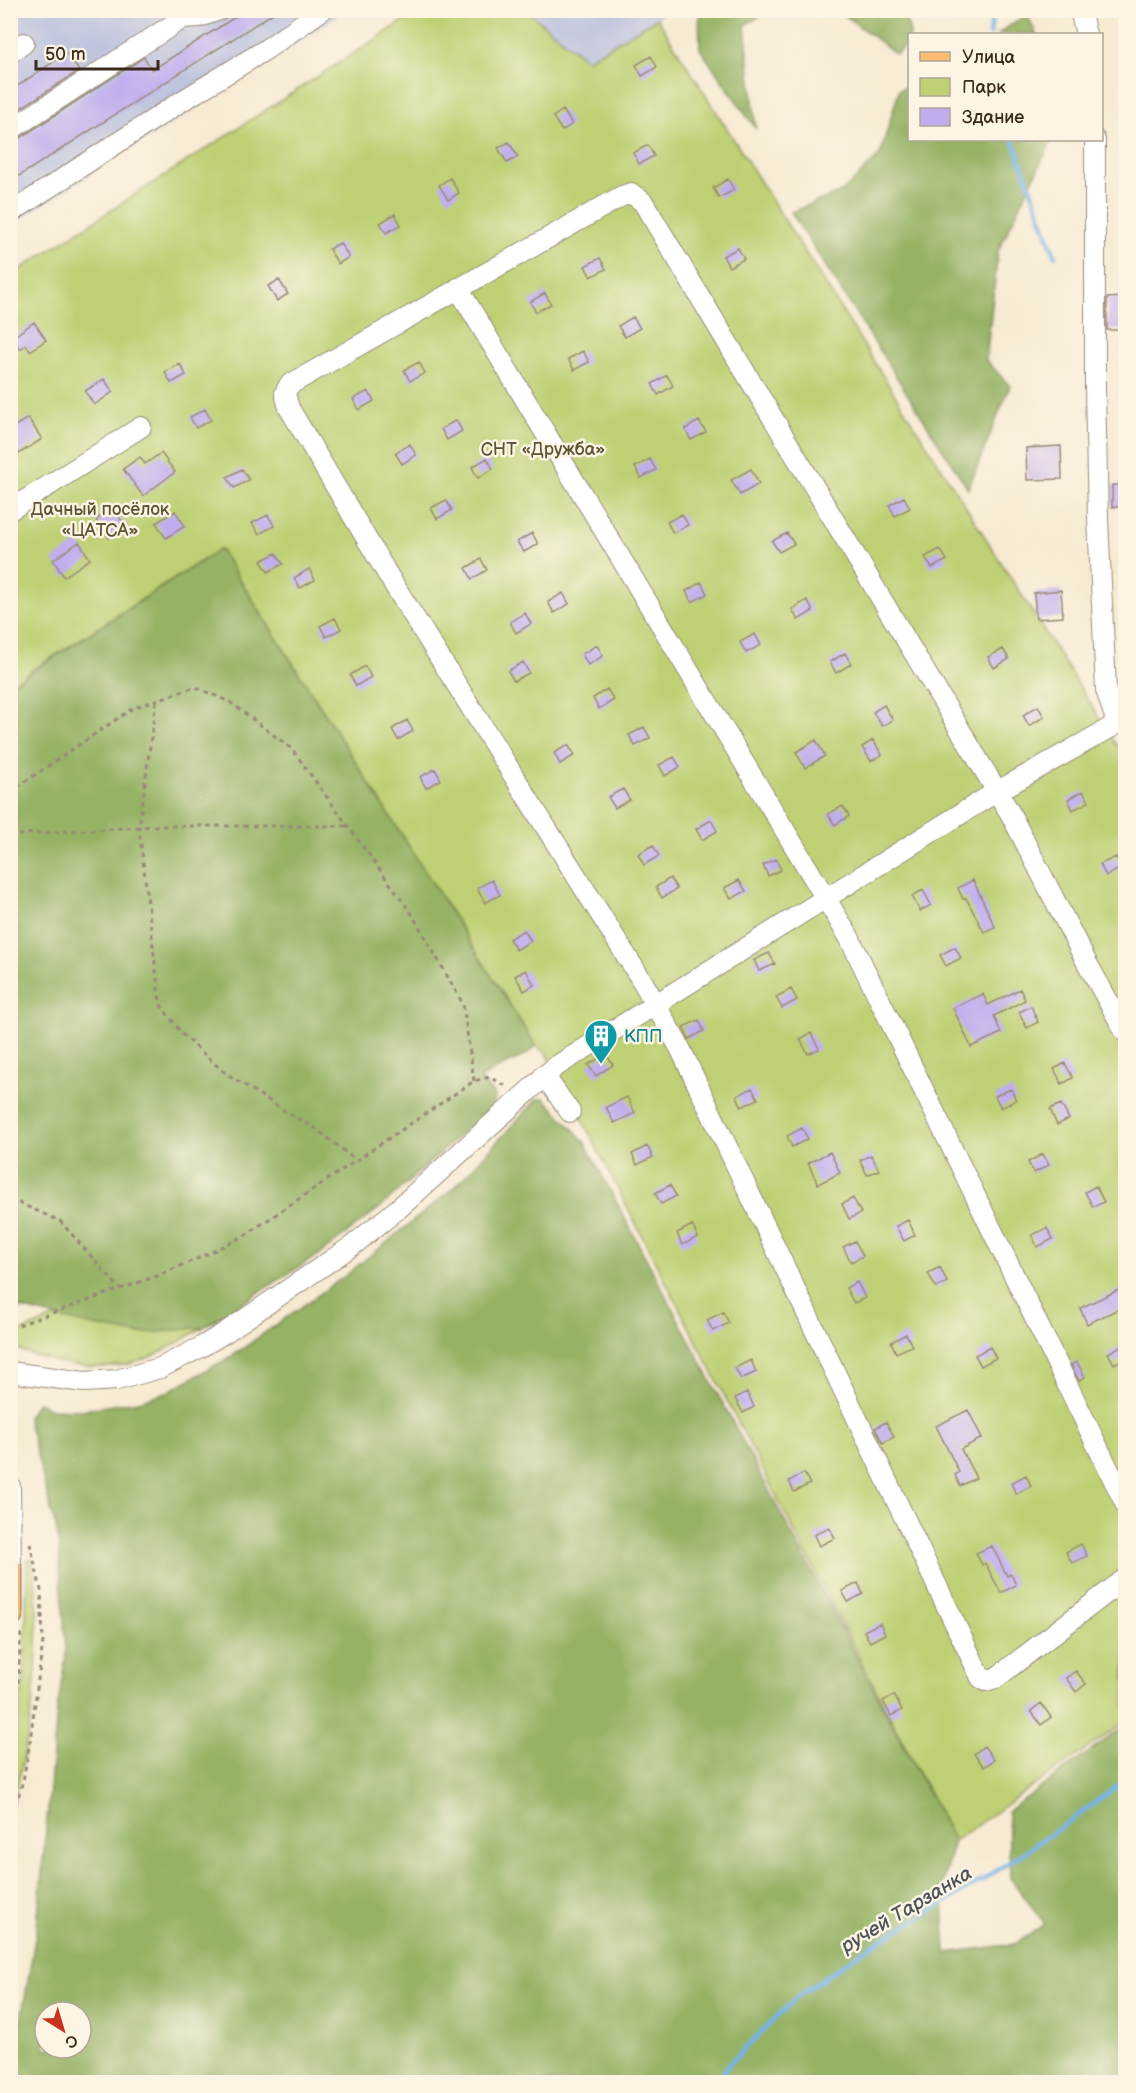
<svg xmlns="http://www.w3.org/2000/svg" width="1136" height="2093" viewBox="0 0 1136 2093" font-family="'Balsamiq Sans',sans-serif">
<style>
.industrial{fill:#bec3de}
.green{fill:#bed073;stroke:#7c7d48;stroke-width:1.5}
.forest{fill:#96b265;stroke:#686e42;stroke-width:1.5;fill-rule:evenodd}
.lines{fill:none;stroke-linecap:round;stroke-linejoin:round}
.stream{stroke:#73b2e6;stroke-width:4.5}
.building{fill:#c0adee}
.minor-casing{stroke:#998a78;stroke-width:22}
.major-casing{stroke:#998a78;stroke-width:27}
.path{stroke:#998a78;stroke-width:3;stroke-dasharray:4.5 4.5;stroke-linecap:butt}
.minor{stroke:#fff;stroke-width:20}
.major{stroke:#febc70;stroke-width:24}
.labels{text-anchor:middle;stroke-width:5;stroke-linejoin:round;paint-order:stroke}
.park-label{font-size:18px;fill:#5c5433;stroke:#fcf5e5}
.culture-label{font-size:18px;fill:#0d838f;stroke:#fcf5e5;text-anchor:start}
.water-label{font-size:20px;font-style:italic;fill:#4c535a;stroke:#fcf5e5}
</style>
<rect width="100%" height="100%" fill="#fcf5e5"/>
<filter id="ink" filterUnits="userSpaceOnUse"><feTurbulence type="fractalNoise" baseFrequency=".0167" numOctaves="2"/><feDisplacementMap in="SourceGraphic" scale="12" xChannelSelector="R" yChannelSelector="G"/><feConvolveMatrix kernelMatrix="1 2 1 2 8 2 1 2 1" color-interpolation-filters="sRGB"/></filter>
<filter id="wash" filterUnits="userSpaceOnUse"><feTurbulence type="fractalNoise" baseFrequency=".008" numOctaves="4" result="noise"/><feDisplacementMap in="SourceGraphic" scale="24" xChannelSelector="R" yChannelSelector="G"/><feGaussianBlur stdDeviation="1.35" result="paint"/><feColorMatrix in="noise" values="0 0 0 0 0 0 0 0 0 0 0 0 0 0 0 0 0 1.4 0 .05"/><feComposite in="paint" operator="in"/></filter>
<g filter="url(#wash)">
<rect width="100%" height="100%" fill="#f7ead2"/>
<path class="industrial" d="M11,11H344L277,57L11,225Z
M527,11H668L587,60Z"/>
<path class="green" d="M419,11H527L587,60L657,18L1117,746L1125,743V1722L954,1841L555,1067L546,1053L536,1046L220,549L11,684V275Z
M56,1317L138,1334L204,1327C180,1341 153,1360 125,1365C84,1372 48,1361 11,1347L10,1336Z
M32,1559C45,1635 33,1734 11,1808V1771L25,1669L27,1560Z"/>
<path class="forest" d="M699,11H769L745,25L756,129L700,49Z
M839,11H902C911,34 916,36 896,54Z
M1027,14L1036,34H998Z
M909,85L910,140H1052L998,251L986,360L1010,386L968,489L791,212L843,191L880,155L899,90Z
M220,549L536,1046C528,1055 522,1057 511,1062C500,1066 490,1073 480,1079L495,1095L494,1104L382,1206L323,1252L204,1327L138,1334L90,1325L11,1306V685Z
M544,1098L584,1141L954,1841L942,1885L946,1953L1015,1944L1045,1924L1010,1878L1008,1811L1125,1726V2082H11V2060L19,2032L37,1927L57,1711L66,1653L58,1536L27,1417L38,1402L51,1409L81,1410L139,1401L167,1392L232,1356L345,1276L455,1187L537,1099ZM45,2012H81V2048H45Z"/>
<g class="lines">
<path class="stream" d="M990,34L993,10
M1013,140L1055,256
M718,2082L728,2065L797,1997L861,1952L986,1878L1063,1826L1126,1780"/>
</g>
<g id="blocks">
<path class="building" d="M246,10H278L10,182V142L17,140L144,57L152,70Z
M67,53L79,71L10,115V91Z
M651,56L657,67L642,76L636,65Z
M563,110L572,124L562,131L553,117Z
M509,142L518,157L507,163L498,148Z
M648,145L654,156L639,164L633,153Z
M450,178L459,193L448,200L439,185Z
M728,179L734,190L719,198L713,188Z
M395,214L401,225L386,233L380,223Z
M340,243L349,257L338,264L329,249Z
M738,248L744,259L729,267L723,256Z
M600,258L606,269L591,277L585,266Z
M279,280L288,294L277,301L268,286Z
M545,293L551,304L536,312L530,302Z
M1125,297V330H1107V298Z
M633,317L640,328L625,337L618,326Z
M34,322L46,340L30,351L26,345L20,349L12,338Z
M583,351L589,362L574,370L568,359Z
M419,362L425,373L410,381L404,370Z
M180,364L186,375L171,383L165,372Z
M667,375L673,386L658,395L652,384Z
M104,379L113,392L94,405L85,391Z
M368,391L374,401L359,410L353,399Z
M205,409L211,420L196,428L190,417Z
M28,418L42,439L17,455L10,445V429Z
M456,420L462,431L447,440L441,429Z
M699,421L706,432L691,440L685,429Z
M410,444L416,455L402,464L395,453Z
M1061,446L1062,479L1027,480L1026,448Z
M161,453L175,472L143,496L123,469L140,457L145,464Z
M487,458L493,469L478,478L472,467Z
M650,459L656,470L641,478L635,467Z
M242,469L249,480L234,488L227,477Z
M751,469L759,484L740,495L731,480Z
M1112,485H1125V507H1112Z
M904,497L910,508L895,516L889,505Z
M446,500L452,510L437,519L431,508Z
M112,508L126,526L109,538L96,520Z
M175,511L185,526L166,538L156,523Z
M682,514L688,525L673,533L667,522Z
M268,515L274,526L259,534L252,523Z
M532,533L538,544L524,552L517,542Z
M787,533L794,544L779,552L772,541Z
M79,542L90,559L64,577L53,560Z
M940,549L947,560L932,568L925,557Z
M276,553L283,564L268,572L261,561Z
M481,559L487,570L472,579L466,568Z
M309,569L315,580L300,588L294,578Z
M701,582L707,594L692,602L686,591Z
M1061,590L1063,617L1036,619L1034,593Z
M563,593L569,604L554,613L548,602Z
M807,600L813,611L798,620L792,609Z
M525,613L531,624L516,633L510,622Z
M335,618L341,629L326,637L320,626Z
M755,634L761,645L746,653L740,642Z
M597,645L603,656L588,665L582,654Z
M1003,649L1009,659L994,668L988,657Z
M845,653L851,664L836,673L830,662Z
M523,662L529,673L514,681L508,671Z
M365,666L371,677L356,686L350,675Z
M607,689L614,700L599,709L593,698Z
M884,705L893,720L882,726L873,712Z
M1038,706L1044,717L1029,726L1023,715Z
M407,720L413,731L398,740L392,729Z
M644,727L650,738L635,746L629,735Z
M816,740L825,756L805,768L796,752Z
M873,740L882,755L871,761L862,747Z
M568,745L575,755L560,764L554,753Z
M674,757L680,767L665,776L659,765Z
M435,769L441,780L426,788L420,777Z
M623,789L630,800L615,808L608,797Z
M1083,791L1089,802L1073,810L1068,799Z
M843,806L849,816L835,825L828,814Z
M711,820L717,831L702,840L696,829Z
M653,845L659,856L644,865L638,854Z
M1116,857L1121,868L1106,876L1100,864Z
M776,859L781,870L768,876L763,865Z
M670,878L677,889L662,898L656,887Z
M492,880L500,895L485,903L477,888Z
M739,880L746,891L731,899L724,888Z
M973,880L995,927L984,932L966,898L963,899L958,888Z
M923,890L931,905L920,911L912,896Z
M524,930L531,941L516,950L509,939Z
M955,947L961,958L946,966L940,955Z
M769,953L775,964L759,971L754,960Z
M526,970L534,985L524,991L515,976Z
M791,989L797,1000L782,1008L776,997Z
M1020,989L1025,1000L994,1016L1001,1033L971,1047L953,1008L983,994L988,1005Z
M1031,1006L1038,1022L1027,1028L1019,1012Z
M699,1020L704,1031L689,1039L683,1027Z
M811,1033L819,1049L808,1054L800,1039Z
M606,1054L613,1065L596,1076L588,1065Z
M1065,1063L1073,1078L1062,1084L1054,1069Z
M752,1088L758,1099L742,1107L737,1096Z
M1011,1089L1016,1100L1001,1108L995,1096Z
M627,1097L635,1113L614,1123L606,1107Z
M1061,1104L1069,1119L1057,1125L1050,1109Z
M802,1128L808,1139L792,1147L787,1136Z
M647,1146L653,1157L637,1165L632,1154Z
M830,1152L840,1173L818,1184L808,1163Z
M1043,1154L1049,1165L1034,1173L1028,1162Z
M871,1155L879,1170L867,1175L860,1160Z
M670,1185L676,1196L661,1204L655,1193Z
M1096,1186L1104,1202L1093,1207L1085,1192Z
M853,1198L861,1213L849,1219L842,1204Z
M908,1220L915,1235L904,1241L896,1226Z
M692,1225L698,1237L682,1245L677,1233Z
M1047,1228L1053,1239L1037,1247L1032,1235Z
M855,1241L863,1256L851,1262L843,1247Z
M940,1267L947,1282L936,1288L928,1273Z
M857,1282L865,1298L854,1303L846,1288Z
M1125,1287V1306L1087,1324L1080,1308Z
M723,1312L729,1323L713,1331L707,1320Z
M906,1334L912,1346L896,1353L891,1342Z
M1125,1344V1358L1114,1364L1108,1353Z
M990,1347L996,1358L981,1366L975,1355Z
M751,1360L756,1372L741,1379L735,1368Z
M1077,1362L1085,1377L1079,1381L1071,1365Z
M747,1392L754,1407L743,1413L735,1398Z
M968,1410L982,1438L961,1449L976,1478L960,1486L955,1475L959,1472L936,1426Z
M886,1422L894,1437L883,1443L875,1428Z
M804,1473L810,1484L794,1492L789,1481Z
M1026,1475L1031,1486L1016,1494L1011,1483Z
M829,1527L835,1538L819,1546L814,1535Z
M1081,1544L1087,1556L1072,1563L1066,1552Z
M992,1546L1007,1576L1011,1574L1016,1585L1001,1593L985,1563L982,1565L976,1553Z
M858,1583L863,1594L848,1602L842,1591Z
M880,1623L885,1634L870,1642L864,1631Z
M1076,1671L1086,1684L1076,1692L1066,1678Z
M894,1695L902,1710L891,1716L883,1701Z
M1041,1703L1051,1717L1041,1725L1031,1711Z
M984,1746L994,1760L984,1767L974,1754Z"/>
</g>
</g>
<g filter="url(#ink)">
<use href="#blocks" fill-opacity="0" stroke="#998a78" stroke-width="1.5"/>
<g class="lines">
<g class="minor-casing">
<path id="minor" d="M1080,10L1086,34
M10,53L24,43
M10,130L183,18L199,17L219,10
M1095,140V389L1098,519L1106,690L1117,723
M10,213L177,104L265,50L322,10
M458,288L849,937L1126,1505
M10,510L141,427
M1126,1033L1087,963L1010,813L643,202L631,193L622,196L289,385L285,393L289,408L391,580L644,984L680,1048L981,1678L986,1681L996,1678L1126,1578
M544,1075L570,1112
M10,1372L84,1382L117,1380L160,1368L201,1347L226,1332L352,1246L399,1208L555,1067L991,795L1126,719
M10,1486L11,1572"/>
</g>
<g class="major-casing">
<path id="major" d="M10,1570V1615"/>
</g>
<path class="path" d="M156,701L139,828L160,1004L183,1035L224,1072L282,1109L316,1129L356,1160
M10,792L133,708L195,687L230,702L292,749L412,914L463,1004L474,1081
M10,838L24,834L158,826H348
M10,1199L60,1221L120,1289
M10,1328L157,1276L201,1257L244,1236L474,1081L489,1077L508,1087
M10,1458L12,1468
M10,1727L18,1682L21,1630
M10,1822L23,1781L30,1741L43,1642L41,1590L29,1540"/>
<use href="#minor" class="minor"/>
<use href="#major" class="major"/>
</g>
</g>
<defs>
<g id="building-pin" transform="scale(1.725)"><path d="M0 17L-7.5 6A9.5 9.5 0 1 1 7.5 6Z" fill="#0f9aa8" stroke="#fcf5e5"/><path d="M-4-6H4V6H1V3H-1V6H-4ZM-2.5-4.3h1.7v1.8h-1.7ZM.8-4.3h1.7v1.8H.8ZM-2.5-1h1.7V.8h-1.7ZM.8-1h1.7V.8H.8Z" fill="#fff"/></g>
</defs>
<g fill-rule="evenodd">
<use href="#building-pin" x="601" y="1036"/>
</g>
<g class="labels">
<g class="park-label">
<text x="543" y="455">СНТ «Дружба»</text>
<text x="100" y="515">Дачный посёлок<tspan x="100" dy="21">«ЦАТСА»</tspan></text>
</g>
<g class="culture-label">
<text x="624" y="1042">КПП</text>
</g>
<g class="water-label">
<text transform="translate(906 1909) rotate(-31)" y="7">ручей Тарзанка</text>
</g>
</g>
<rect width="1136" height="2093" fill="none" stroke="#fcf5e5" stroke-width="36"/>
<rect x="908" y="33" width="195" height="108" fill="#fcf5e5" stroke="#afa495" stroke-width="1.5"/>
<rect x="920" y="52" width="30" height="9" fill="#febc70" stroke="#afa495" stroke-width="1.5"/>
<text x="962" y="63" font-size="18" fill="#3b2a1e">Улица</text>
<rect x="920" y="78" width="30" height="18" fill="#bed073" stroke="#afa495" stroke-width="1.5"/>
<text x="962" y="93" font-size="18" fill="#3b2a1e">Парк</text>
<rect x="920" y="108" width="30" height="18" fill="#c0adee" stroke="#afa495" stroke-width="1.5"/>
<text x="962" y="123" font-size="18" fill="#3b2a1e">Здание</text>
<g transform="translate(63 2030) rotate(143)"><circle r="28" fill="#fcf5e5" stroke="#afa495" stroke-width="1.5"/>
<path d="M0-4.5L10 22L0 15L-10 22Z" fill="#c8321e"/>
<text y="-9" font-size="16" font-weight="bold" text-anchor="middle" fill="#3b2a1e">С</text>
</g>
<path d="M36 60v9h122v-9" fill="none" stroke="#3b2a1e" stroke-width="3"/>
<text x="45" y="60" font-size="18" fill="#3b2a1e" stroke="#fcf5e5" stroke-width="4.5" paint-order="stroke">50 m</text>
</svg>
